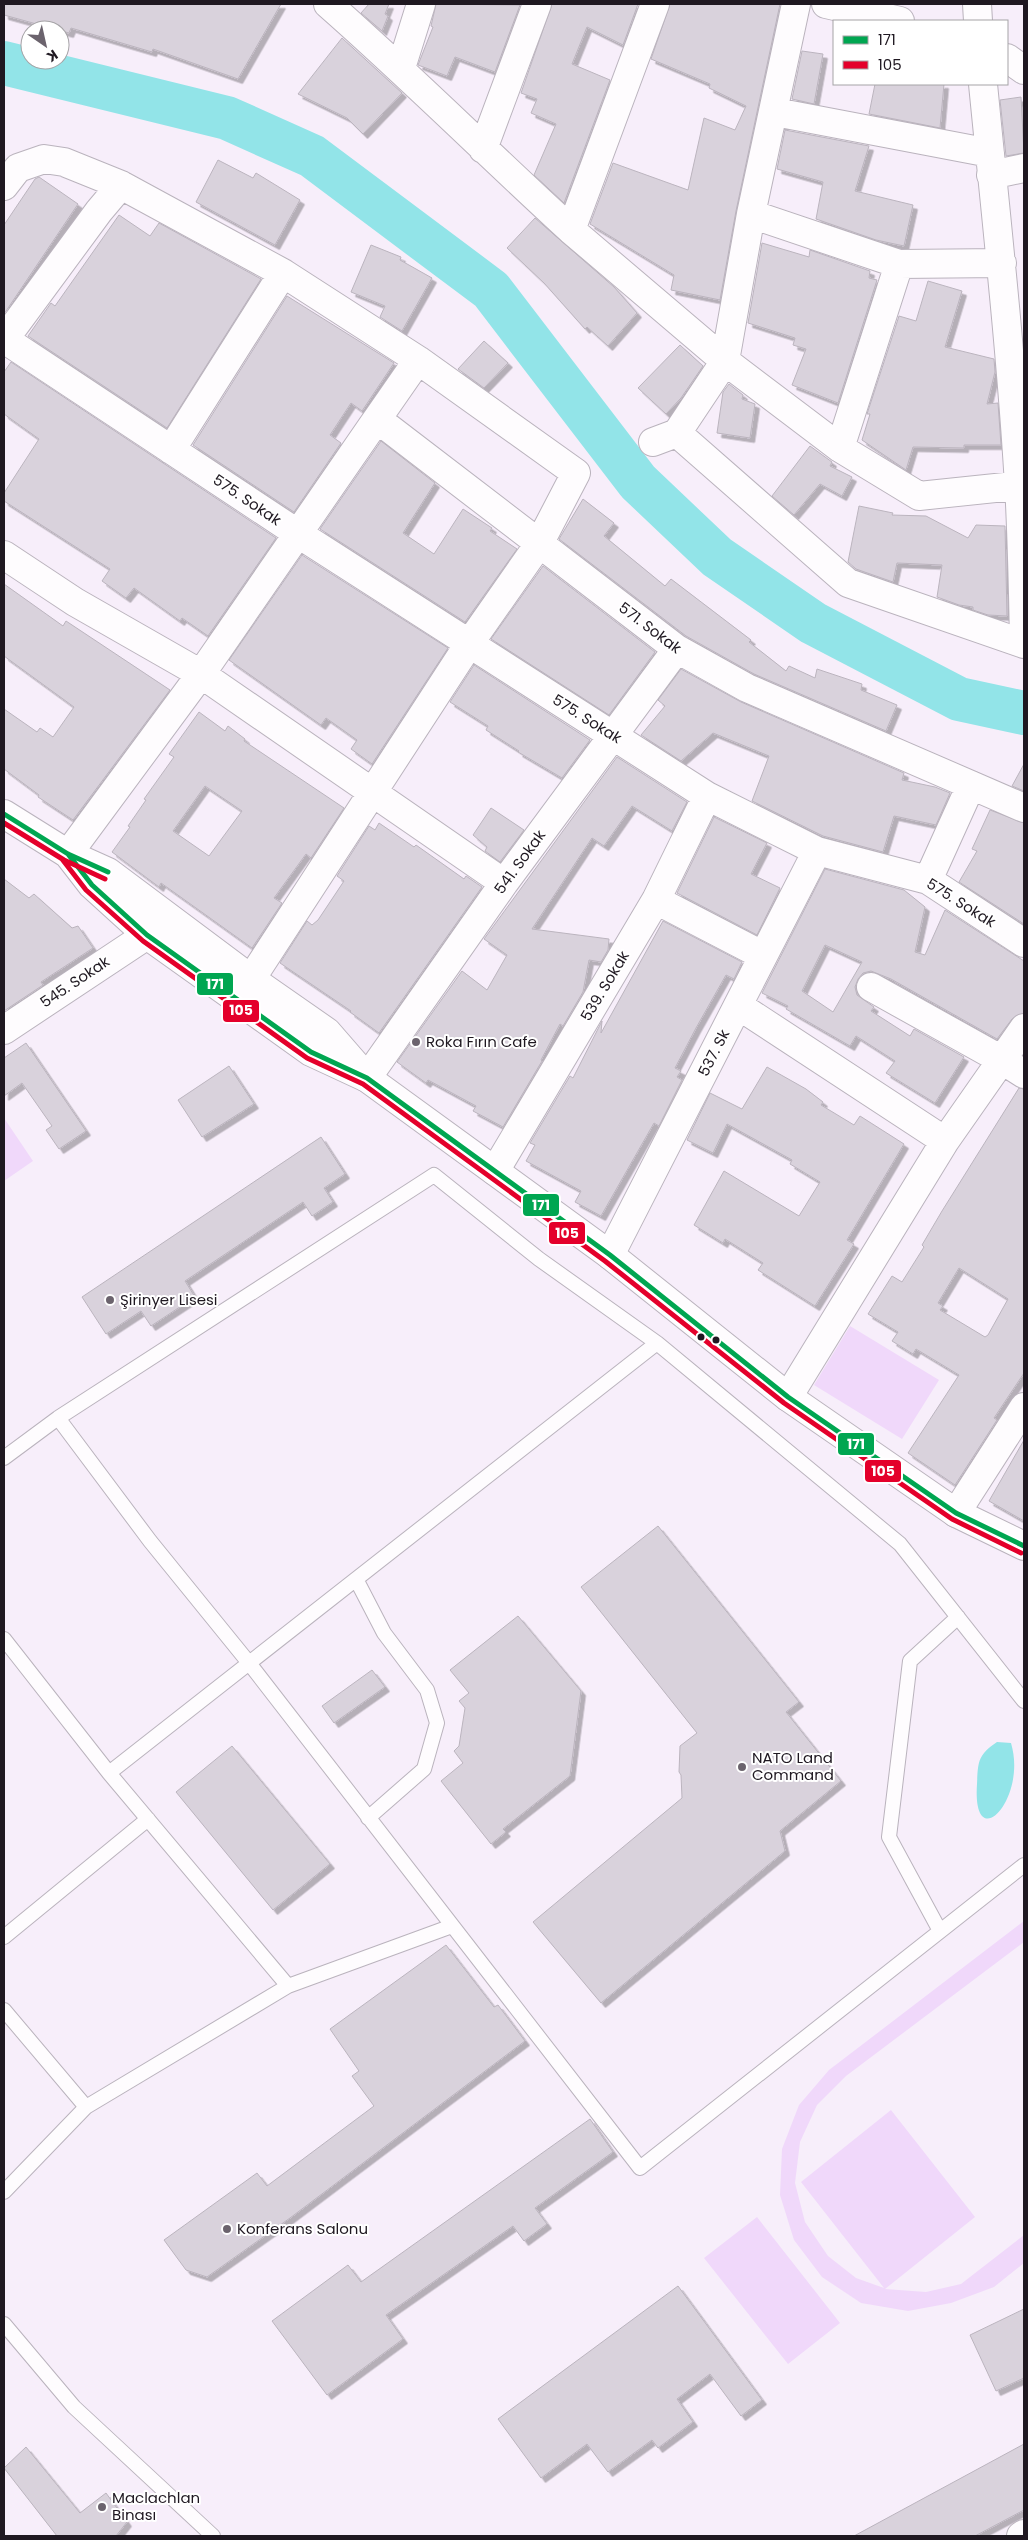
<svg xmlns="http://www.w3.org/2000/svg" width="1028" height="2540" viewBox="0 0 1028 2540" font-family="Poppins,sans-serif">
<style>
.green{fill:#f0d8fa}
.water{fill:#92e4e8}
.lines{fill:none;stroke-linecap:round;stroke-linejoin:round}
.river{stroke:#92e4e8;stroke-width:44}
.building{fill:#d9d2dc;stroke:#bbb4be;fill-rule:evenodd;filter:url(#shadow)}
.service-casing{stroke:#bab3bd;stroke-width:16}
.minor-casing{stroke:#bab3bd;stroke-width:30}
.secondary-casing{stroke:#bab3bd;stroke-width:30}
.service{stroke:#fefcfe;stroke-width:14}
.minor{stroke:#fefcfe;stroke-width:28}
.secondary{stroke:#fefcfe;stroke-width:28}
.bus-1-casing{stroke:#fff;stroke-width:9}
.bus-2-casing{stroke:#fff;stroke-width:9}
.bus-1{stroke:#00a651;stroke-width:5}
.bus-2{stroke:#e4002b;stroke-width:5}
.poi-dot{fill:#6b636d;stroke:#fff;stroke-width:2}
.bus-dot{fill:#1f1821;stroke:#fff;stroke-width:2}
.labels{text-anchor:middle;stroke-width:4;stroke-linejoin:round;paint-order:stroke}
.street-label{font-size:15px;fill:#1f1821;stroke:#fff}
.poi-label{font-size:15px;fill:#1f1821;stroke:#fff;text-anchor:start}
.line-badge{stroke:#fff;stroke-width:2}
.badge-label{font-size:14px;text-anchor:middle;font-weight:bold;fill:#fff}
</style>
<defs>
<filter id="shadow"><feDropShadow dx="4.5" dy="4.5" stdDeviation="0" flood-color="#0004"/></filter>
</defs>
<rect width="100%" height="100%" fill="#f7eefa"/>
<path class="green" d="M4,1118L33,1161L4,1181Z
M850,1326L939,1380L902,1439L814,1385Z
M1024,1921V1942L846,2076L817,2105L800,2142L795,2183L805,2222L828,2256L856,2278L884,2288L801,2182L891,2110L975,2217L885,2289L926,2292L961,2284L1024,2235V2263L994,2287L951,2303L908,2311L861,2303L822,2277L794,2240L780,2195L782,2149L799,2105L829,2070Z
M757,2217L840,2323L788,2364L704,2258Z"/>
<path class="water" d="M997,1742L1011,1743C1028,1800 972,1857 977,1784C978,1761 978,1755 997,1742Z"/>
<g class="lines">
<path class="river" d="M4,63L227,118L312,156L491,290L638,482L717,557L813,623L959,699L1024,713"/>
</g>
<path class="building" d="M4,4H281L238,79L153,49L152,52L71,28L69,33L4,15Z
M369,4H389L385,14L388,16L382,31L361,13Z
M436,4L520,5L495,72L455,57L447,76L418,65L433,27L431,26Z
M552,4H638L623,45L587,27L572,64L610,80L564,203L534,175L556,124L531,113L537,99L521,93Z
M670,4H780L736,211L720,300L671,290L674,275L590,224L613,163L688,190L704,118L735,130L746,106L709,88L710,84L651,59Z
M342,38L402,93L363,134L347,118L298,94Z
M802,51L823,54L814,104L792,99Z
M875,84H944L940,128L869,114Z
M1021,97L1024,153L1006,156L1000,100Z
M785,130L869,146L855,191L913,205L904,246L876,240L816,219L823,182L777,169Z
M218,160L253,178L256,173L300,200L275,245L196,202Z
M39,177L78,204L4,314V225L35,179Z
M119,215L150,236L159,223L261,279L167,428L28,336L51,303L55,306Z
M535,218L614,287L637,313L608,346L587,327L585,329L544,283L507,248Z
M762,243L809,257L810,250L870,271L869,278L877,280L838,403L792,385L806,349L793,345L795,338L748,323Z
M371,245L401,257L400,260L432,278L402,331L380,317L385,306L351,292Z
M928,281L962,291L945,347L994,359L995,372L987,404L998,403L1001,445H964V448L913,447L906,470L862,440L870,414H867L899,316L916,321Z
M287,296L394,363L362,411L351,403L330,435L341,443L294,512L193,445Z
M484,341L508,363L484,388L458,369Z
M680,345L703,366L681,398L666,414L638,388Z
M11,362L276,538L208,636L182,618L180,621L134,588L126,598L102,581L110,569L4,501V493L39,439L4,414V372Z
M729,384L743,395L742,399L755,404L750,438L717,433L723,392Z
M381,441L435,483L403,533L434,554L463,509L492,528L490,531L517,549L465,622L320,529Z
M810,446L832,462L830,466L852,477L842,496L820,484L794,515L772,496Z
M583,499L614,523L604,536L665,586L671,579L751,640L749,642L786,671L789,666L815,678L817,669L862,684L861,690L897,705L886,731L754,674L686,636L559,539Z
M859,506L893,513L892,515L926,516L968,538L976,525L1005,526L1007,616L988,615L973,610V607L959,605L937,597L942,565L897,563L893,582L856,569L848,562Z
M302,555L448,648L372,764L351,749L357,740L326,718L321,725L229,660Z
M543,566L655,652L609,715L491,639Z
M4,584L63,626L66,621L170,690L73,820L38,797L39,795L4,769V709L37,732L40,728L53,737L74,707L4,656Z
M474,665L590,740L562,778L518,752L519,751L486,730L488,726L450,702Z
M681,669L741,702L904,773L902,780L935,787L950,793L936,825L894,816L883,852L823,836L752,801L769,756L713,733L681,761L641,735L665,706L658,700Z
M199,712L225,731L228,726L245,739L244,741L344,808L311,858L306,854L274,898L282,903L252,948L161,883L159,887L112,852L130,827L128,826L146,800L144,799L174,757L169,754ZM205,786L242,811L209,856L173,831Z
M617,757L687,802L672,831L632,806L604,846L592,838L532,929L609,939L608,950L601,962L589,960L583,992L563,1026L560,1024L541,1060L542,1061L503,1127L473,1111L476,1106L428,1080L426,1083L397,1062L462,971L487,990L507,955L484,939Z
M1024,764V791L1012,786Z
M491,808L524,830L500,862L485,851L487,847L473,835Z
M990,810L1024,823V924L959,882L977,851L972,849Z
M714,817L767,843L751,874L780,888L757,935L677,893Z
M379,823L414,847L416,845L464,879L466,876L482,887L379,1033L350,1012L351,1011L280,963L307,921L312,925L318,920L344,881L337,876L369,826L375,830Z
M825,869L904,890L925,907L915,952L925,955L945,910L1024,961V1013L1012,1019L997,1039L891,979L871,971L863,973L858,979L855,987L857,995L874,1007L871,1011L910,1036L914,1029L964,1057L935,1103L886,1073L895,1061L856,1036L850,1046L786,1009L788,1006L762,993ZM825,945L862,962L833,1012L802,991Z
M4,879L29,898L34,894L72,928L78,926L93,948L41,982L43,985L4,1011Z
M663,921L742,962L734,979L726,975L696,1028L675,1068L681,1071L677,1077L682,1080L659,1126L654,1123L601,1216L575,1202L581,1191L526,1161L535,1145L530,1143L570,1076L573,1078L602,1021L601,1033Z
M26,1043L86,1131L59,1149L46,1130L52,1126L22,1083L4,1096V1058Z
M229,1066L254,1104L202,1137L178,1100Z
M767,1067L806,1089L823,1102L821,1105L854,1125L860,1116L904,1144L847,1240L854,1244L815,1306L758,1270L763,1263L725,1239L723,1243L694,1225L724,1171L799,1216L820,1182L790,1164L792,1160L727,1124L713,1153L687,1140L710,1093L742,1109Z
M1019,1088L1024,1089V1373L994,1418L997,1420L955,1485L908,1453L959,1375L916,1349L913,1354L892,1341L898,1332L868,1314L892,1276L902,1282L924,1247L922,1245L942,1211ZM959,1268L1008,1299L988,1335L985,1337L940,1310L943,1306L938,1303Z
M321,1137L345,1174L324,1188L333,1202L312,1216L303,1202L185,1281L195,1297L151,1326L141,1311L106,1334L82,1297Z
M1024,1440V1521L989,1501Z
M658,1526L799,1702L786,1712L841,1781L780,1831L785,1851L601,2003L533,1922L682,1798L681,1775L679,1772L680,1746L697,1733L581,1587Z
M518,1616L581,1691L570,1776L503,1829L506,1832L491,1844L441,1781L463,1763L454,1751L459,1746L465,1708L459,1701L469,1693L450,1670Z
M372,1670L385,1687L334,1723L322,1706Z
M232,1746L330,1864L273,1910L176,1792Z
M446,1945L494,2007L498,2005L525,2041L290,2218L207,2277L186,2270L164,2240L257,2173L267,2186L374,2106L352,2076L359,2071L330,2029Z
M590,2119L613,2152L535,2208L547,2224L524,2241L513,2226L386,2315L403,2339L327,2395L272,2321L348,2265L361,2282Z
M678,2286L762,2400L741,2416L710,2374L677,2399L693,2422L658,2448L652,2440L608,2472L587,2444L541,2478L498,2419Z
M1024,2309V2378L996,2391L970,2335Z
M1024,2444V2510L975,2536H854Z
M26,2447L80,2513L106,2493L127,2522L116,2536H57L4,2468Z"/>
<g class="lines">
<g class="service-casing">
<path id="service" d="M58,1418L150,1541L249,1663L640,2168L1024,1865
M4,1458L58,1418L434,1175L539,1259L657,1343L900,1544L1024,1701
M356,1579L384,1633L427,1690L437,1723L424,1769L368,1818
M4,1639L109,1773L288,1986
M109,1773L657,1343
M940,1931L889,1837L910,1661L958,1617
M4,1937L148,1819
M4,2010L86,2107
M4,2192L86,2107L288,1986L452,1926
M4,2324L74,2407L213,2536"/>
</g>
<g class="minor-casing">
<path id="minor" d="M328,4C411,77 489,155 571,230
M655,4L571,230L725,361L840,448L919,496L1024,485
M796,4L751,214L725,361L677,433L848,583L1024,644
M826,4L900,21
M977,4L978,21
M1007,58L1024,70
M401,68L421,4
M983,84C996,217 1011,351 1019,485C1022,536 1023,589 1024,640
M775,112L990,153
M483,149L537,4
M991,175L1024,168
M4,186L18,168L44,159L64,162L121,185L283,273L418,360L576,473L539,544L469,644L251,979
M751,214L899,264
M4,339L297,533L707,796L817,851L928,880L1024,943
M4,340L99,211L121,185
M418,360L377,419L677,649L747,688L1024,808
M653,442L677,433
M840,448L899,264L1002,263
M171,450L283,273
M4,555L75,602L201,674L504,883
M68,854L201,674L377,419
M928,880L971,785
M656,900L762,955
M871,987L1002,1060L1024,1074
M739,1006L945,1141
M4,1030L147,935L165,919
M367,1078L504,883L677,649
M495,1171L656,900L707,796
M610,1255L817,851
M788,1397L945,1141L1024,1028
M956,1513L1024,1407
M1021,2536L1024,2534"/>
</g>
<g class="secondary-casing">
<path id="secondary" d="M4,814L68,854L108,872L251,979L327,1032L360,1070
M68,854L92,885L147,935L311,1052L367,1078L610,1255L788,1397L956,1513L1024,1546"/>
</g>
<use href="#service" class="service"/>
<use href="#minor" class="minor"/>
<use href="#secondary" class="secondary"/>
<g class="bus-1-casing">
<path id="bus-1" d="M4,814L68,854L108,872
M68,854L92,885L147,935L311,1052L367,1078L610,1255L788,1397L956,1513L1024,1546"/>
</g>
<g class="bus-2-casing">
<path id="bus-2" d="M4,823L64,860L105,879
M62,859L86,890L143,941L307,1058L363,1084L605,1261L784,1403L952,1519L1021,1553"/>
</g>
<use href="#bus-1" class="bus-1"/>
<use href="#bus-2" class="bus-2"/>
</g>
<g class="poi-dot">
<circle cx="416" cy="1042" r="5"/>
<circle cx="110" cy="1300" r="5"/>
<circle cx="742" cy="1767" r="5"/>
<circle cx="227" cy="2229" r="5"/>
<circle cx="102" cy="2507" r="5"/>
</g>
<g class="bus-dot">
<circle cx="701" cy="1337" r="4.5"/>
<circle cx="716" cy="1340" r="4.5"/>
</g>
<g class="labels">
<g class="street-label">
<text transform="translate(247 500) rotate(34)" y="5">575. Sokak</text>
<text transform="translate(650 628) rotate(37)" y="5">571. Sokak</text>
<text transform="translate(587 719) rotate(32)" y="5">575. Sokak</text>
<text transform="translate(520 862) rotate(-54)" y="5">541. Sokak</text>
<text transform="translate(961 903) rotate(32)" y="5">575. Sokak</text>
<text transform="translate(75 982) rotate(-34)" y="5">545. Sokak</text>
<text transform="translate(605 986) rotate(-59)" y="5">539. Sokak</text>
<text transform="translate(714 1053) rotate(-63)" y="5">537. Sk</text>
</g>
<g class="poi-label">
<text x="426" y="1047">Roka Fırın Cafe</text>
<text x="120" y="1305">Şirinyer Lisesi</text>
<text x="752" y="1763">NATO Land<tspan x="752" dy="17">Command</tspan></text>
<text x="237" y="2234">Konferans Salonu</text>
<text x="112" y="2503">Maclachlan<tspan x="112" dy="17">Binası</tspan></text>
</g>
</g>
<g class="line-badge">
<rect x="196" y="972" width="38" height="24" rx="5" fill="#00a651"/>
<rect x="222" y="999" width="38" height="24" rx="5" fill="#e4002b"/>
<rect x="522" y="1193" width="38" height="24" rx="5" fill="#00a651"/>
<rect x="548" y="1221" width="38" height="24" rx="5" fill="#e4002b"/>
<rect x="837" y="1432" width="38" height="24" rx="5" fill="#00a651"/>
<rect x="864" y="1459" width="38" height="24" rx="5" fill="#e4002b"/>
</g>
<g class="badge-label">
<text x="215" y="989">171</text>
<text x="241" y="1015">105</text>
<text x="541" y="1210">171</text>
<text x="567" y="1238">105</text>
<text x="856" y="1449">171</text>
<text x="883" y="1476">105</text>
</g>
<rect width="1028" height="2540" fill="none" stroke="#1f1821" stroke-width="10"/>
<rect x="833" y="20" width="175" height="65" fill="#ffffff" stroke="#a5a3a6"/>
<rect x="843" y="36" width="25" height="8" fill="#00a651" stroke="#a5a3a6"/>
<text x="878" y="45" font-size="15" fill="#1f1821">171</text>
<rect x="843" y="61" width="25" height="8" fill="#e4002b" stroke="#a5a3a6"/>
<text x="878" y="70" font-size="15" fill="#1f1821">105</text>
<g transform="translate(45 45) rotate(146)"><circle r="24" fill="#ffffff" stroke="#a5a3a6"/>
<path d="M0-4L9 19L0 12L-9 19Z" fill="#6b636d"/>
<text y="-8" font-size="14" font-weight="bold" text-anchor="middle" fill="#1f1821">K</text>
</g>
</svg>
